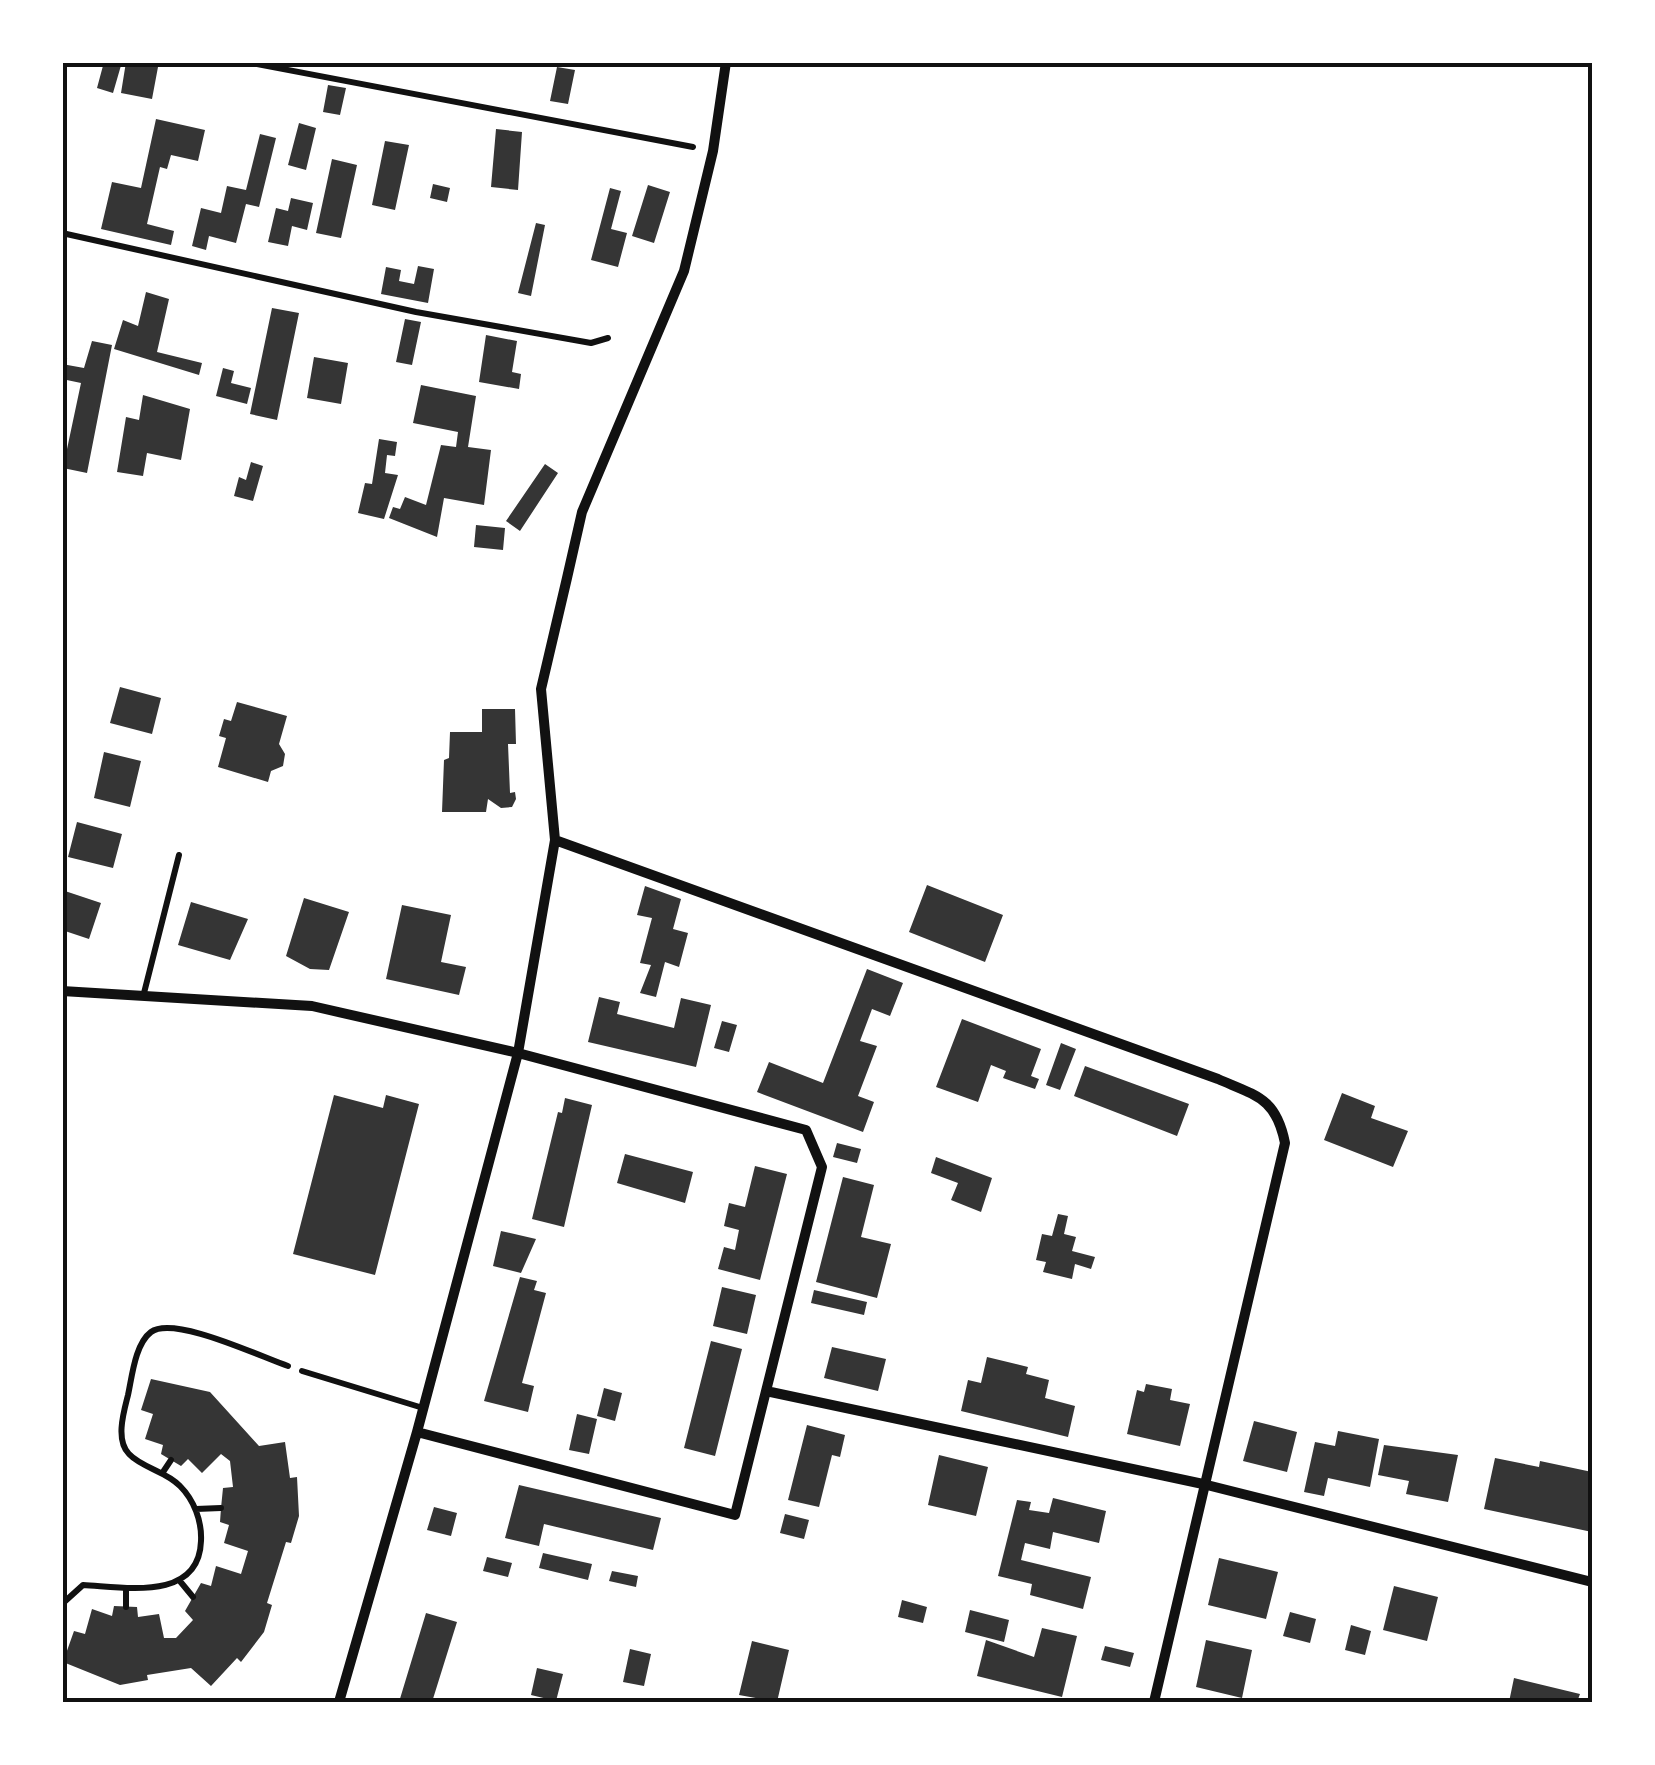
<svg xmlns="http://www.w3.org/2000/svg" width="1655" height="1765" viewBox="0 0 1655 1765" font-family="'Fira Sans',sans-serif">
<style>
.building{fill:#353535}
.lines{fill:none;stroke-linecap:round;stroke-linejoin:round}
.path{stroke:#111;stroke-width:6}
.service{stroke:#111;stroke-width:6}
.minor{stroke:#111;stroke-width:10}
.neatline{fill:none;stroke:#111;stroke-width:4}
</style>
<rect width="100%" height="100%" fill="#fff"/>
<path class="building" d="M104,62H122L113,93L97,88Z
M126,62L158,67L152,99L121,93Z
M557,67L575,70L568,104L550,101Z
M328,85L346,88L340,115L323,112Z
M156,119L205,130L198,161L171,155L167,169L160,167L147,224L174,231L171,245L101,229L112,182L141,188Z
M299,123L316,128L306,170L288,165Z
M496,129L522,132L518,190L491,187Z
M260,134L276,138L259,207L246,204L236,243L209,236L206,250L192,246L201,208L221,213L227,186L246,190Z
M385,141L409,145L395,210L372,205Z
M332,159L357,165L341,238L316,233Z
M433,184L450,188L447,202L430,198Z
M648,185L670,192L654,243L632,236Z
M610,188L621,191L611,229L627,233L618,267L591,260Z
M291,198L313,203L307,230L292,226L288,246L268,242L276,208L288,211Z
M536,223L545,225L531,296L518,293Z
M418,266L434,269L428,303L381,294L386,267L401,270L399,281L414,284Z
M146,292L169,299L157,352L202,363L199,375L114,349L123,320L138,326Z
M272,308L299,313L277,420L250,414Z
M405,319L421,322L412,365L396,362Z
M486,335L517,341L512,372L521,374L519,389L479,382Z
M92,341L112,345L87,473L63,468L81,383L62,379V364L84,368Z
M314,357L348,363L341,404L307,398Z
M223,368L234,371L231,383L251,388L247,404L216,396Z
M421,385L476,396L468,447L491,450L484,505L444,498L437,537L389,518L393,507L400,509L405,497L426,505L441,445L456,447L458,432L413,423Z
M143,395L190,409L181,460L147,453L143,476L117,472L126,417L139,420Z
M379,439L397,442L395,456L387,455L385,473L398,475L384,519L358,513L365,483L372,484Z
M251,462L263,466L253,501L234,496L239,477L246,480Z
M545,464L558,473L520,531L506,521Z
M476,525L505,528L503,550L474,547Z
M120,687L161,698L152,734L110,723Z
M237,702L287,716L279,744L285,754L283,766L271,771L268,782L218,767L226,738L219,736L224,719L231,721Z
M482,709H515L516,744H508L510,793L515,792L516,799L512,807L501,808L488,799L486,812H442L444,760L449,758L450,732H482Z
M104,752L141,761L130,807L94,798Z
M77,822L122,834L113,868L68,857Z
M927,885L1003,915L985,962L909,932Z
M645,886L681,899L673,929L688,933L679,967L665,962L656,997L640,993L651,965L640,963L652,918L637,915Z
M62,890L101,903L89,939L62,930Z
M304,898L349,912L329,970L310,969L286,956Z
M191,902L248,919L230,960L178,945Z
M402,905L451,915L441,962L466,967L459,995L386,979Z
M867,969L903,983L890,1016L872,1009L860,1041L877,1046L858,1096L874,1102L863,1132L757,1092L769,1062L823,1083Z
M599,997L620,1002L617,1014L674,1028L681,998L711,1005L696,1067L588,1042Z
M962,1019L1041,1049L1031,1076L1039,1079L1035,1089L1003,1078L1006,1071L991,1065L978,1102L936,1087Z
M722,1021L737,1025L729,1052L714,1048Z
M1061,1043L1076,1049L1060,1090L1046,1085Z
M1085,1066L1189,1104L1177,1136L1074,1096Z
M1342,1093L1375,1106L1371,1118L1408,1131L1393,1167L1324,1140Z
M334,1095L383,1108L386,1095L419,1104L375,1275L293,1254Z
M565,1098L592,1105L564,1227L532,1219L558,1112L562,1113Z
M837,1143L861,1149L857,1163L833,1157Z
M625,1154L693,1172L685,1203L617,1183Z
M936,1157L992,1178L981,1212L951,1200L958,1183L931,1173Z
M755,1166L787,1174L760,1280L718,1269L724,1247L735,1250L739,1230L724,1226L729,1203L745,1207Z
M843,1177L874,1185L861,1237L891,1244L877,1298L816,1282Z
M1058,1214L1068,1216L1064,1234L1076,1237L1072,1251L1095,1257L1091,1269L1075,1264L1072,1279L1043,1272L1046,1262L1036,1260L1042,1234L1052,1236Z
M501,1231L536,1239L521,1273L493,1266Z
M520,1277L537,1281L534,1290L546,1293L522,1383L534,1386L528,1412L484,1401Z
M722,1287L756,1295L747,1334L713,1326Z
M814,1290L867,1302L864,1315L811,1303Z
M711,1341L742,1349L715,1456L684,1448Z
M832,1347L886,1359L878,1391L824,1378Z
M987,1357L1028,1367L1026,1374L1049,1380L1045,1398L1075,1406L1068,1437L961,1411L968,1380L981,1383Z
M151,1379L210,1392L259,1446L285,1442L290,1478L297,1477L299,1516L291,1543L286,1542L267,1603L272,1605L264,1632L241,1662L237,1658L211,1686L191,1668L147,1675L148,1680L120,1685L63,1662L74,1631L85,1634L92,1609L112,1616L114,1606L137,1607L138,1617L159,1614L164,1638H176L193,1620L185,1611L201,1583L211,1586L216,1566L241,1574L248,1551L224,1543L229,1525L220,1522L221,1508L223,1488L233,1487L230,1461L221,1454L202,1473L188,1459L181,1466L161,1454L163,1445L145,1439L153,1414L141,1410Z
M1146,1384L1172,1389L1170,1400L1190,1404L1180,1446L1127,1434L1137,1390L1144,1392Z
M604,1388L622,1393L615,1421L597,1416Z
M577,1414L597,1419L589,1454L569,1450Z
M1254,1421L1297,1432L1287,1472L1243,1461Z
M807,1425L845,1435L840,1457L832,1455L819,1507L788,1500Z
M1338,1431L1379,1439L1370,1487L1328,1478L1324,1496L1304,1492L1315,1442L1335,1446Z
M1384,1445L1458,1455L1448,1502L1406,1494L1409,1481L1378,1475Z
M939,1455L988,1467L976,1516L928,1505Z
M1495,1458L1539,1467L1540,1461L1592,1472V1532L1484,1509Z
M519,1485L661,1518L653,1550L544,1524L539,1546L505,1538Z
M1053,1498L1106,1511L1099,1543L1053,1532L1050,1549L1025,1543L1021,1560L1091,1577L1083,1609L1030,1595L1032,1584L998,1576L1017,1500L1031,1502L1029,1510L1049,1513Z
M434,1507L457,1513L451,1536L427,1530Z
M785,1514L809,1520L804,1539L780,1533Z
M543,1553L592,1564L588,1580L539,1568Z
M487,1557L512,1563L508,1577L483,1571Z
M1219,1558L1278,1572L1266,1619L1208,1605Z
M612,1571L638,1576L636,1587L609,1581Z
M1394,1586L1438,1597L1427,1641L1383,1630Z
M902,1600L927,1607L923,1623L898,1617Z
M970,1610L1009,1620L1004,1642L965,1632Z
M1290,1612L1316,1619L1310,1643L1283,1636Z
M426,1613L457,1622L432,1702H399Z
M1351,1625L1371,1631L1365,1655L1345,1650Z
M1042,1628L1077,1636L1062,1697L977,1676L986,1640L1034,1657Z
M1206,1640L1252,1650L1242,1698L1196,1687Z
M752,1641L789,1650L777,1702L739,1695Z
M1105,1646L1134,1653L1130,1667L1101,1660Z
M630,1649L651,1654L644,1686L623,1682Z
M537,1668L563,1674L556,1701L531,1695Z
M1514,1678L1580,1694L1577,1702H1509Z"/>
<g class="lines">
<path class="path" d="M246,62L693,147
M62,233L416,312L591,343L608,338
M62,358L64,359
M163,1472L171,1460
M196,1509L221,1508
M179,1580L193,1597
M126,1589V1607
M62,1604L83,1585C124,1587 199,1602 201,1541C202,1521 194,1500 180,1486C166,1471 142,1468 129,1454C115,1440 124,1411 128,1395C132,1377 135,1344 151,1332C174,1315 261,1357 288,1366"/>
<path class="service" d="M144,993L179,855
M302,1371L423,1408"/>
<path class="minor" d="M555,840L1218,1079C1257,1096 1276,1098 1285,1143L1154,1702
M62,991L312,1006L518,1053L806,1130L822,1167L735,1515L417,1432
M766,1391L1203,1484L1592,1582
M339,1702L417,1432L518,1053L555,840L541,689L567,578L582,512L684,271L713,151L726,62"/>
</g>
<rect width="1655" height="1765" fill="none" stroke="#ffffff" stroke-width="130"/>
<rect x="65" y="65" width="1525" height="1635" class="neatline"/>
</svg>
